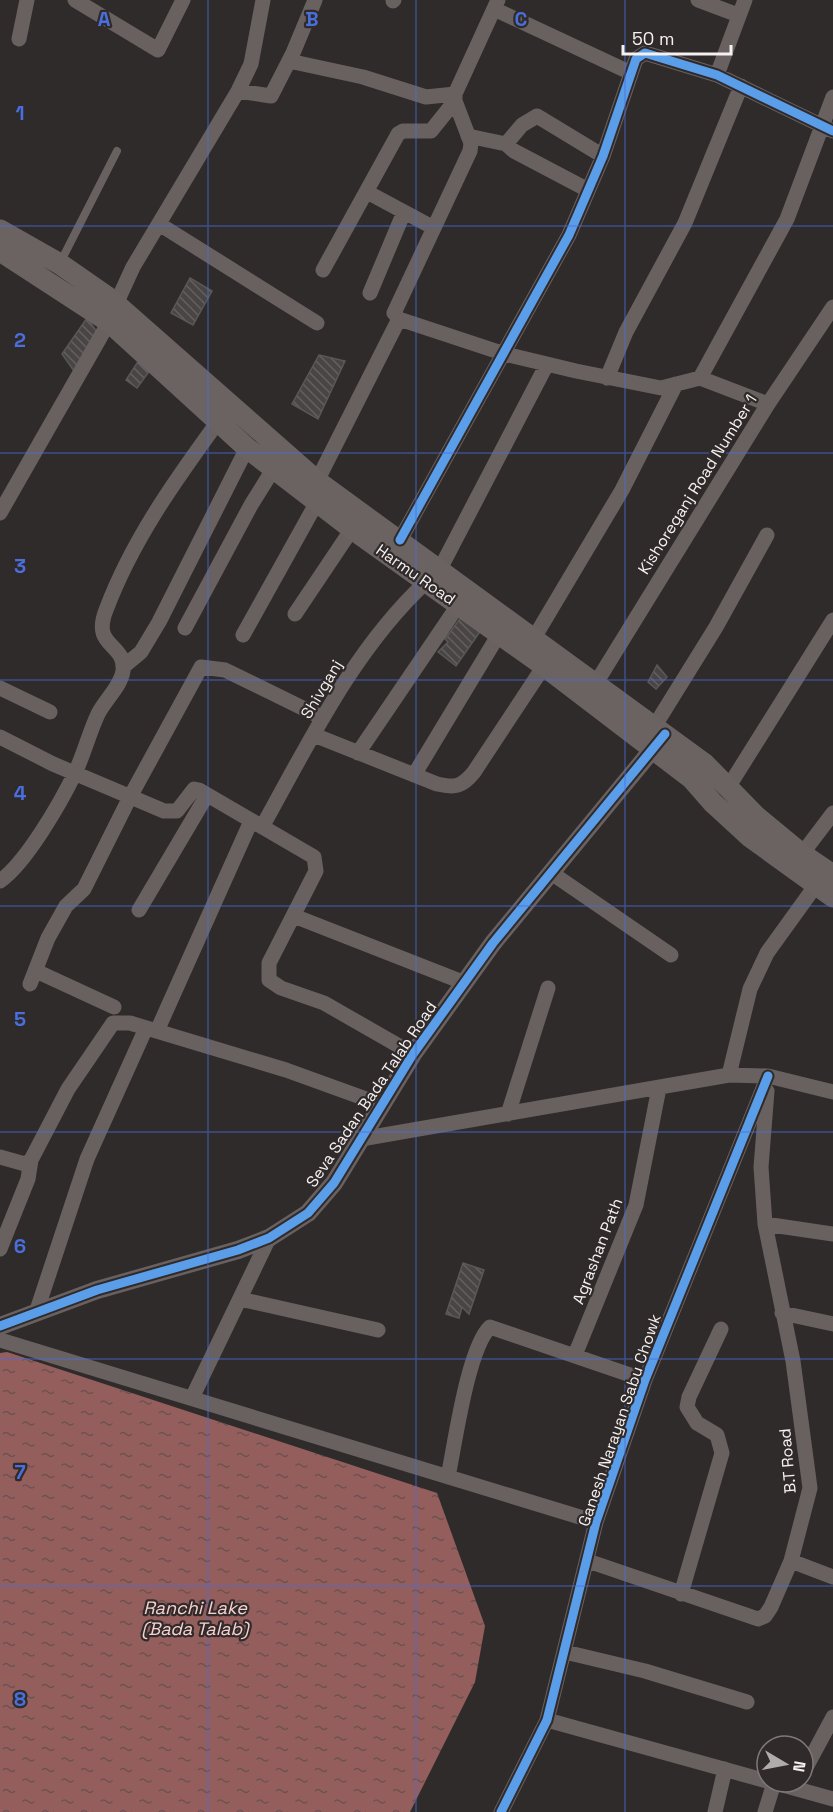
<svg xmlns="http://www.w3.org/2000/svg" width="833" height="1812" viewBox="0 0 833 1812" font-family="'Space Grotesk',sans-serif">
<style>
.water{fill:url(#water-ripples)}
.building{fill:url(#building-back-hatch);stroke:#5a5757;stroke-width:1.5}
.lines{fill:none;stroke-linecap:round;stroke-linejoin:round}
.service{stroke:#696160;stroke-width:8}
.minor{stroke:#696160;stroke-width:15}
.tertiary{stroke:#696160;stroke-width:18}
.secondary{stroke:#6b6262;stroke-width:21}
.cycleway-casing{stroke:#302a2a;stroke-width:13}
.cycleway{stroke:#5a9eea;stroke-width:9}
.grid{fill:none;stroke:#486fdd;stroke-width:1.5;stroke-opacity:0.55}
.labels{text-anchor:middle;stroke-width:4.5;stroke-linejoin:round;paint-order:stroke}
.street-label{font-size:16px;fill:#f5f1f1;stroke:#302a2a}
.water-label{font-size:18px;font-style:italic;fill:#f8d2d0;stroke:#302a2a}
.grid-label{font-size:20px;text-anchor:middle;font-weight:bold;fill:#486fdd;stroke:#302a2a;stroke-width:4.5;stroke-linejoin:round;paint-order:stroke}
</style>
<defs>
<pattern id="water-ripples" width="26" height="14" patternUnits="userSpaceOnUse" patternTransform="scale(1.5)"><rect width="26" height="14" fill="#945e5c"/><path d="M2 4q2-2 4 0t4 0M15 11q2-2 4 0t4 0" fill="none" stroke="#6b5251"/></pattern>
<pattern id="building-back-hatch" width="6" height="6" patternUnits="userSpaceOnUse" patternTransform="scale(1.5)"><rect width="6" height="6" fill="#494545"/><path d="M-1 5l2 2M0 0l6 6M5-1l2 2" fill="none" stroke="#646060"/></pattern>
</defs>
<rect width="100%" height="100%" fill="#2f2b2b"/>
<path class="water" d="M7,1352L437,1493L485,1626L475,1682L410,1812H0V1353Z"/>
<path class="building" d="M190,278L212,291L193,325L171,313Z
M87,318L100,336L74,371L62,354Z
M319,355L345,361L318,419L292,404Z
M139,360L151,369L137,388L126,380Z
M465,612L484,626L456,666L438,652L448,642L445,639Z
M657,665L667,677L656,689L648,682Z
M463,1263L484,1270L469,1314L462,1307L459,1318L446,1314Z"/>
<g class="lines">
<path class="service" d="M60,263L117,151"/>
<path class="minor" d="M75,0L158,50L183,0
M498,0L455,94V101L471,143L470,151L394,313L399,319L505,354L576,371L661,388L700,378L768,404
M698,0L738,15
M393,1L394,0
M494,9L629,72
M19,39L27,0
M289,61L363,77L426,97L455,94
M717,75L745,0
M238,91L271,96L293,53L315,0
M468,136L506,144L522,125L537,116L603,156
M506,144L514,151L588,190
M367,192L434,228
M159,224L317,323
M323,270L398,134L403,131H431L455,101
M370,293L404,212
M116,304L133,267L238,91L251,64L263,0
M607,378L626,332L685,223L741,86
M700,378L787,219L833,97
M317,481L399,319
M0,513L109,322
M400,540L569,235L603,156L636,59L645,53L717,75L833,131
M440,569L547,364
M295,614L352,529
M185,628L251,505L274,468
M243,635L317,502
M534,638L622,490L676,384
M123,667L141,652L159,622L247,448
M596,683L768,404L833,307
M0,688L50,712
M654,727L716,627L767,535
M314,735L437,784C455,788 462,787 474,772L544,666
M0,737L53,764L164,811H177L194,789L199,790L314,857L316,871L269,963V980L281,988L324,1003L413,1054
M358,753L459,604
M414,775L499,634
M729,786L833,620
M262,827C310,741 354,649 426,582
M802,854L833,813
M550,872L671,955
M0,881C26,863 61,802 75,773C84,754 89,733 98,714C105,700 121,686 123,671C126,642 91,648 106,610C132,541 174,482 217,423
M139,910L207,795
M294,916L465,983
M36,971L114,1007
M30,984L48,938L66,906L84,889L130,797L201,667L225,670L323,718
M157,1031L251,821
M729,1075L750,989L767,953L816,885
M508,1114L548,988
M361,1139L729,1075L768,1076L833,1092
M0,1157L25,1164L31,1160L68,1089L113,1023H130L286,1070L380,1104
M765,1224L833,1234
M0,1249L28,1179L31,1160
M240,1299L378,1330
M36,1313L87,1159L146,1028
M782,1313L833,1324
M0,1340L596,1522
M575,1355L636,1205L659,1088
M192,1398L269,1238
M448,1477C455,1443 468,1348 490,1327L645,1380
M588,1561L758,1619L765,1616L771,1607L791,1561L810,1488L793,1361L765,1224L761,1167L767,1091
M791,1561L833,1577
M681,1594L722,1453L717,1435L697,1423L687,1407L689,1397L721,1329
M565,1652L645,1671L747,1702
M547,1720L767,1781
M803,1773L833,1717
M772,1782L833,1799
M501,1812L547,1720L596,1522L645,1380L768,1076
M715,1812L725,1769
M765,1812L774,1783"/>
<path class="tertiary" d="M0,1326L97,1290L238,1250L269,1238L308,1213L334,1183L413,1054L493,943L662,738"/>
<path class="secondary" d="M0,230L60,264L109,298L317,481L705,764L756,816L802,854L833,875
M0,251L109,322L247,448L352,529L544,666L692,779L713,803L750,837L833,897"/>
<g class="cycleway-casing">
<path id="cycleway" d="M400,540L569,235L603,156L636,59L645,53L717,75L833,131
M0,1326L97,1290L238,1250L269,1238L308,1213L334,1183L413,1054L493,943L665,734
M501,1812L547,1720L596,1522L645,1380L768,1076"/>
</g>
<use href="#cycleway" class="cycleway"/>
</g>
<path class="grid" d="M208,0V1812M416,0V1812M625,0V1812M0,226H833M0,453H833M0,680H833M0,906H833M0,1132H833M0,1359H833M0,1586H833"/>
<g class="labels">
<g class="street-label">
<text transform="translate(697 484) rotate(-58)" y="6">Kishoreganj Road Number 1</text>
<text transform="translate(416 574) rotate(35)" y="6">Harmu Road</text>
<text transform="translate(321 689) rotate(-59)" y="6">Shivganj</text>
<text transform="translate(371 1094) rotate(-56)" y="6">Seva Sadan Bada Talab Road</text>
<text transform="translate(597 1251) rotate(-69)" y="6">Agrashan Path</text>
<text transform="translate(619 1420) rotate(-71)" y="6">Ganesh Narayan Sabu Chowk</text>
<text transform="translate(787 1461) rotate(-95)" y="6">B.T Road</text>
</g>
<g class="water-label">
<text x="195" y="1614">Ranchi Lake<tspan x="195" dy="21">(Bada Talab)</tspan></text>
</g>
</g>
<g class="grid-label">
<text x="104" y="26">A</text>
<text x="312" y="26">B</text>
<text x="521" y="26">C</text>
<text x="20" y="120">1</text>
<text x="20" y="347">2</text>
<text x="20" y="573">3</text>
<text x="20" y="800">4</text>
<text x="20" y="1026">5</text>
<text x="20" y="1253">6</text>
<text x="20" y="1479">7</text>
<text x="20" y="1706">8</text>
</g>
<g transform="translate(785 1764) rotate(100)"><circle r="28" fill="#302a2a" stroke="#7f7a7a" stroke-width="1.5"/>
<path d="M0-4.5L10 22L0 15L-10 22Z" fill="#b0acac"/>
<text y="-9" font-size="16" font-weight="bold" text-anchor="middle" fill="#f5f1f1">N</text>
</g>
<path d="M623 45v9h108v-9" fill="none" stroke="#f5f1f1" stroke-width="3"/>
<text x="632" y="45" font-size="18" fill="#f5f1f1" stroke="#302a2a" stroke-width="4.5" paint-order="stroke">50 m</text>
</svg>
